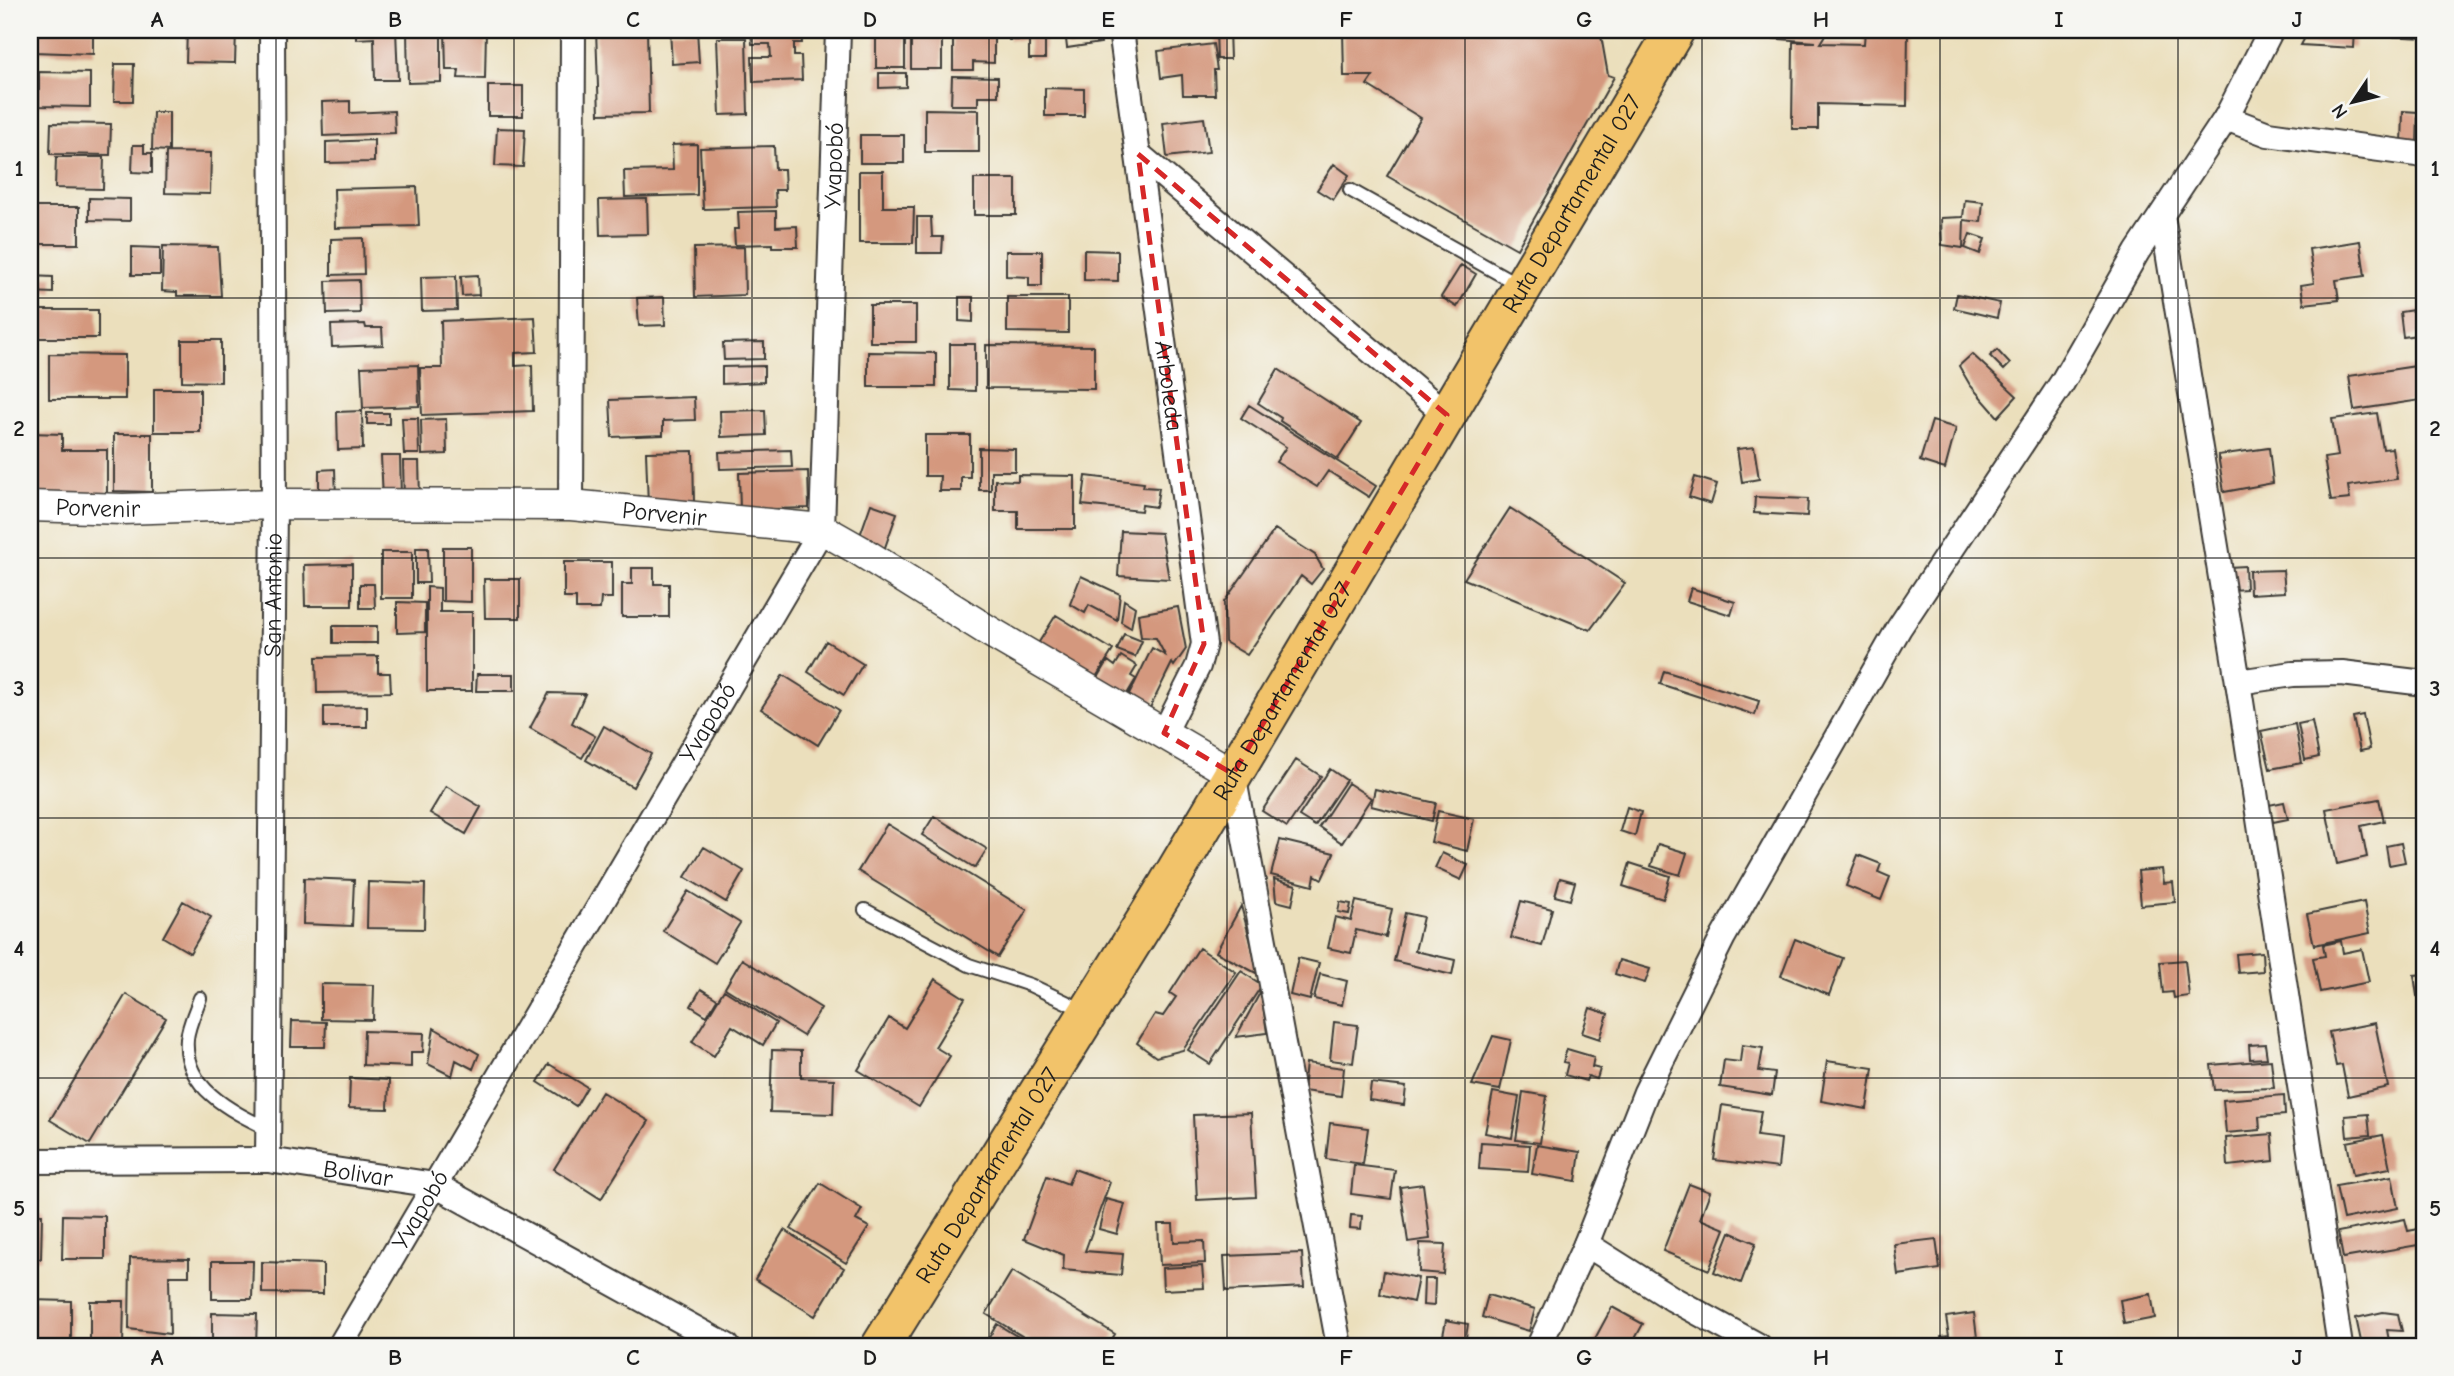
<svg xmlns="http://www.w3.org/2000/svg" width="2454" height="1376" viewBox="0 0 2454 1376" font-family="'Comic Neue',sans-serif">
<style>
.building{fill:#d4987e}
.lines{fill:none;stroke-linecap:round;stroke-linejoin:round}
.service-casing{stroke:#3b3934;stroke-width:16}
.minor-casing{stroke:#3b3934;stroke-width:28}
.tertiary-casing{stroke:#3b3934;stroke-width:33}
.primary-casing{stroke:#3b3934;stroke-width:42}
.service{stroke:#fff;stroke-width:12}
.minor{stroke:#fff;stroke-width:24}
.tertiary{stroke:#fff;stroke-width:30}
.primary{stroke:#f2c36a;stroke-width:38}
.marked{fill:none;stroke:#d62828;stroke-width:5;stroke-dasharray:14 9;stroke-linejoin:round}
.grid{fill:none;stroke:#1c1c1c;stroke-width:2;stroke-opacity:0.55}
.labels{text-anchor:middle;stroke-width:5;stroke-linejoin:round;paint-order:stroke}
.street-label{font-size:24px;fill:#1c1c1c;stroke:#f6f6f2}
.neatline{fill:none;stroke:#1c1c1c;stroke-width:2.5}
.grid-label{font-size:23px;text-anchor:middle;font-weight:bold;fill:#1c1c1c}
</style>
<rect width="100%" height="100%" fill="#f6f6f2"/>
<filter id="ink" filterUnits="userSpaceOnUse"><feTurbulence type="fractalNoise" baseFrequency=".0143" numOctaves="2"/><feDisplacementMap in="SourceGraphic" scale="14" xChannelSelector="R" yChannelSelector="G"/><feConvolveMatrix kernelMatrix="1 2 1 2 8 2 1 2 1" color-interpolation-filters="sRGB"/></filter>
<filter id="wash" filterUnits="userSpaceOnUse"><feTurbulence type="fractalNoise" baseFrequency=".00686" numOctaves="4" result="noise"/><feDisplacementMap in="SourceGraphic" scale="28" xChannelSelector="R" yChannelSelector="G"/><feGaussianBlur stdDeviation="1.57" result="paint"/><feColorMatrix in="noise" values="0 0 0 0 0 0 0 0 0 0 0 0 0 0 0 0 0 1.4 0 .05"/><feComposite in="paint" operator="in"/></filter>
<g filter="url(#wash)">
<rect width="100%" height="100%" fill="#ebdfbc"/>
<g id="blocks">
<path class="building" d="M33,30H93V54L33,52Z
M187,30H236L235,63L186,62Z
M356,30H396L398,80H375L374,38L356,39Z
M407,30H441V82L408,83Z
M445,30H486L485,79L458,78L459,70H446Z
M596,30H647L649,113L599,114Z
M670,30H697L699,62L672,64Z
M751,30H801L802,43H794V56H801L802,80L753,82L752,57H771L770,44H752Z
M876,30H905V68H876Z
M911,30H942V69H911Z
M953,30H994V63L973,62V70H953Z
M1009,30H1045V59H1029V40H1009Z
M1065,30H1099L1101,43L1067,48Z
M1153,30H1172V31L1153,34Z
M1216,30H1229L1230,59H1217Z
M1343,30H1600L1608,75L1614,77L1517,249L1387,176L1421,118L1367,85L1373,76H1344Z
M1747,30H1828L1820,43L1864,44L1865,30H1908L1907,106L1818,104V129H1792L1793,42H1816L1743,36Z
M2309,30H2355L2354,48L2301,45Z
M2364,30H2424V38L2364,35Z
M717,38H746L748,114L720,115Z
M1213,44L1217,70H1214L1215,95H1183L1182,75L1161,78L1158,51Z
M115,64H134L133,101H114Z
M39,72L90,73V107L39,106Z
M879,73H906V87L879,88Z
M952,76L998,77V96H978V105H951Z
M488,86H523V116H488Z
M1045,88L1084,89V116H1045Z
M350,101V113L394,111L395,133L323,136L322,102Z
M925,109L979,110V152H925Z
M2403,111L2418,112L2417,146H2402Z
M153,112H169V151L152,150Z
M1204,118L1209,152L1167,157L1163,123Z
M51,123L111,124L110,155L50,154Z
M497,128L525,129L523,167L495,166Z
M860,135H904V163H860Z
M374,140V162L326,163V142Z
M697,144V195L625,197L624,171L673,170L672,145Z
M133,145H144V153H152V173L132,172Z
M774,146L775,169H784L785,190H775L776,207L703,209L700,148Z
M166,152L211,153L210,194L165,193Z
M56,157H104L103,189L55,188Z
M1334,164L1349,175L1333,200L1317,190Z
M859,171H883V207H914L913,243H859Z
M974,179H1016V215H974Z
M417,187L419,226L335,228L334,189Z
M89,198L130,199V221L89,220Z
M647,199L648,234L600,235L599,200Z
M1965,200L1983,202L1981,222L1964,220L1963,248L1942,245L1941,218L1963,217Z
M30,207H79V244H30Z
M776,211V227L797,226L798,247H772V244L735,245L734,229H739L738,212Z
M917,217H931L932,237H943L942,253H917Z
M1970,234L1985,239L1980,254L1965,248Z
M363,238L364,274L331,275V239Z
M2360,241L2365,276L2336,280L2339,300L2304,304L2301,285L2314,283L2309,249Z
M163,246L218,247L221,296H177V292L162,291Z
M132,247L160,248V275H132Z
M744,247L745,295L695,297L694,248Z
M1084,250L1118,251V281L1084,280Z
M1006,251H1042V286H1029V277L1006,276Z
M1461,265L1476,274L1457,307L1441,297Z
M478,275L479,295L462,296L461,276Z
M30,276L53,277V293L30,292Z
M456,276L457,310L422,311L421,277Z
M359,280L360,313L327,314L326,281Z
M1957,294L2000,303L1997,318L1954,308Z
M664,297L665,325L639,326L637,298Z
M959,297H973V322L959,321Z
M1007,297H1068V333L1007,332Z
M870,305H916V342H870Z
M2420,309L2424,334L2403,337L2400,312Z
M36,310H98V338H36Z
M535,317L537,352L515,353V366L532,365L533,411L422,415L420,368H442L441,321Z
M365,324L366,328H382L383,345L332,347L331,325Z
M182,340H221V382L182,381Z
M764,342V359L724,360L723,343Z
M950,344H975V391L950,390Z
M986,345L1094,346V389L986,388Z
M1997,350L2010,364L2004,370L1990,356Z
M868,352L936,353V387H868Z
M49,354L125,355V399H49Z
M1972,354L2017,396L1998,417L1970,385L1959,366Z
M418,365L419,406L363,408L361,367Z
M764,366V382L722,384V367Z
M2416,366L2421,400L2354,410L2349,376Z
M1278,369L1361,423L1338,459L1280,421L1281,418L1258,403Z
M154,389H200V432H154Z
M694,397L695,420L663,421V435L612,437L610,400Z
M1249,405L1376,486L1369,497L1328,471L1317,487L1276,462L1286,447L1241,418Z
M765,410L766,435L721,437L720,411Z
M362,411L363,449L338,450L337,412Z
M367,413H389V424H367Z
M2377,413L2383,449L2392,448L2397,479L2348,486L2350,499L2331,501L2324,458L2338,456L2332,419Z
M402,418H418L419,454H404Z
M446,419L447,454L422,455L421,420Z
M1932,421L1956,428L1945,469L1920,461Z
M30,433L62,434V450H107V503H30Z
M114,434H152V492L114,491Z
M925,435H970V477H961V491H939L940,476H925Z
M1754,447L1759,479L1742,482L1737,449Z
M979,448L1015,449V471H991V490H979Z
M2269,448L2273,483L2224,492L2218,455Z
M791,450L792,467L720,469L719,452Z
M693,451L694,504L648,505L646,452Z
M381,456H400L401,499H383Z
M403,461H419L420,498L404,499Z
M335,469L336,499H319V470Z
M808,471L809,508L740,510L739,473Z
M1018,475L1075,476V529H1018V511H995V480L1018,481Z
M1086,476L1144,483L1143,487L1159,488L1156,507L1142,505L1141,511L1082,505Z
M1695,477L1717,484L1711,504L1689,497Z
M1755,497L1808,499L1807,516L1754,513Z
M871,504L897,513L883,553L857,544Z
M1510,508L1625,583L1590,630L1464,579Z
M1275,529L1315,555L1323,569L1311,584L1301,576L1247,655L1225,642L1224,602Z
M1121,531L1161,533L1169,579L1118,576Z
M443,547H471V602L443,601Z
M416,548H428L429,583H416Z
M381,552H412V598H381Z
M564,562H612V598H601L600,609H576V598H564Z
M352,564V606H305L304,565Z
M2245,566L2246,589L2231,590L2229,567Z
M632,568H654V584H669V617H622V584H632Z
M2283,570L2285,592L2250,594L2249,571Z
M1081,576L1120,594L1117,620L1089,605L1085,613L1070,604Z
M484,579H520V618H485Z
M360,584H374L375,608H360Z
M427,587L440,588V612H472V691H427Z
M1691,588L1735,602L1731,615L1687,601Z
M1124,600L1135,607L1131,628L1121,622Z
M397,602L425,603V632L397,633Z
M1178,607L1186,649L1174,666L1172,663L1148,712L1126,701L1152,648L1165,655L1156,638L1141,637L1138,614Z
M1056,615L1113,650L1091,685L1034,650Z
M333,626H377V643H333Z
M1124,634L1142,641L1135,657L1117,650Z
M826,641L863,664L844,695L808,672Z
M378,656V673H390L391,692L317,693L316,657Z
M1121,656L1137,666L1131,676L1136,679L1121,704L1093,686L1108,661L1115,666Z
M1664,671L1759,701L1755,715L1660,684Z
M477,674H514V691H476Z
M783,675L839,710L818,745L761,709Z
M549,693L585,694L572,723L595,736L582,758L530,728Z
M367,706V727H324V707Z
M2363,715L2370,749L2360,751L2353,717Z
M2312,721L2319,757L2305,760L2298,724Z
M2295,724L2302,763L2270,769L2261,731Z
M604,726L651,754L633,787L586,760Z
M1296,760L1321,776L1287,827L1262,811Z
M1330,769L1346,780L1315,826L1299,816Z
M1348,783L1371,798L1342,843L1319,827Z
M446,786L481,807L466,834L430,813Z
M1375,789L1436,803L1432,821L1371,806Z
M2379,799L2384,821L2361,826L2367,857L2337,864L2326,809Z
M2284,802L2288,819L2273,822L2269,805Z
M1627,807L1641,812L1635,836L1620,831Z
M1438,811L1474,819L1467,851L1431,842Z
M934,816L987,849L975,868L922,835Z
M887,824L1027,910L998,957L858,871Z
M1280,840L1334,853L1322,879L1315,875L1313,886L1271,875Z
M2401,843L2405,862L2389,865L2386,846Z
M1658,844L1687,853L1680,875L1651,866Z
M704,847L744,871L726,902L685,877Z
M1442,853L1468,865L1461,880L1435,868Z
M1858,855L1881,864L1878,872L1890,877L1881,900L1846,886Z
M1630,863L1670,876L1663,899L1623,886Z
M2162,869L2164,883L2173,882L2175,902L2141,905L2138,871Z
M304,878L354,880L352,926L303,924Z
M1560,878L1575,882L1570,900L1555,896Z
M1274,879L1296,885L1292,905L1276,901Z
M368,882L425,884L424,929L367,928Z
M688,891L740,923L715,963L663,931Z
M183,901L211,917L190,953L163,937Z
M1356,901L1392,909L1386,937L1356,930L1351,953L1328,948L1335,917L1351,921Z
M1521,901L1552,909L1542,946L1511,938Z
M1340,902L1351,904L1349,914L1338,912Z
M2364,902L2370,933L2314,945L2307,914Z
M1241,906L1250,939L1258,974L1216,952Z
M1405,913L1423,917L1415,951L1455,960L1452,975L1394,961Z
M1795,939L1843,958L1829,995L1781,976Z
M2341,941L2343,953L2362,949L2369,982L2320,992L2313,958L2325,956L2323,945Z
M1199,948L1236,972L1183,1050L1156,1057L1137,1043L1155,1014L1163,1016L1176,997L1170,993Z
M2262,952L2263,971L2238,973L2236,954Z
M1298,958L1319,963L1310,1000L1290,995Z
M742,959L821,1008L803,1036L725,988Z
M1619,960L1650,969L1645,983L1615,974Z
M2185,960L2189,996L2174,998L2173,992L2163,993L2160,962Z
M1241,971L1262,985L1210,1064L1188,1050Z
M1320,974L1347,981L1342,1005L1314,999Z
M2424,974V995L2417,996L2414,975Z
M935,979L965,998L935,1047L950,1056L919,1107L858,1070L889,1018L905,1028Z
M321,984L374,985L373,1020L321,1019Z
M701,989L717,999L707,1016L691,1006Z
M724,990L776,1023L763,1045L732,1026L714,1056L692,1042Z
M1261,991L1267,1033L1236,1037Z
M126,994L166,1018L90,1144L50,1120Z
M1590,1008L1608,1014L1600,1039L1582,1033Z
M292,1021L326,1022L325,1047H291Z
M1334,1022L1358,1025L1353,1063L1330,1060Z
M2375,1023L2388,1087L2348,1096L2342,1065L2336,1066L2329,1032Z
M434,1028L479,1054L473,1069L456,1060L452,1076L428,1064Z
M364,1031L424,1033L423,1052H411V1067L363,1065Z
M1493,1036L1511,1040L1500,1090L1472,1085Z
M2265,1044L2267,1058L2250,1059L2249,1045Z
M1742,1045L1763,1048L1759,1071L1775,1073L1772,1095L1720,1087L1724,1060L1740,1062Z
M1567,1049L1594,1057L1592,1067L1600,1069L1597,1079L1588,1076L1586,1081L1565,1075L1568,1063L1563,1062Z
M772,1050L801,1051V1078L834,1079L833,1114L770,1112Z
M2271,1060L2274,1088L2214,1090L2211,1065Z
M1827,1061L1873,1068L1867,1109L1821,1101Z
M1306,1063L1344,1068L1341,1096L1303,1091Z
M549,1064L587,1087L576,1106L538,1082Z
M350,1078L389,1080L388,1109L349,1108Z
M1371,1083L1406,1087L1404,1105L1369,1100Z
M602,1092L649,1121L601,1199L554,1169Z
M1493,1092L1519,1097L1512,1138L1485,1133Z
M1523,1092L1547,1096L1540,1143L1516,1140Z
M2284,1095L2285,1115L2259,1117L2260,1130L2226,1133L2223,1100Z
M1722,1105L1761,1111L1757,1136L1781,1139L1778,1168L1714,1160Z
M1251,1113L1256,1197L1197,1200L1193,1115Z
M2368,1114L2370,1135L2347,1137L2345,1116Z
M1330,1123L1368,1128L1363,1164L1326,1159Z
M2272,1134L2274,1161L2228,1166L2226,1138Z
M2383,1135L2390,1168L2353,1175L2347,1142Z
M1481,1142L1530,1145L1528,1172L1479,1169Z
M1537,1145L1580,1152L1576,1181L1532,1174Z
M1354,1165L1395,1170L1391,1199L1351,1194Z
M1074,1169L1110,1182L1085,1251L1123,1254L1121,1275L1063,1270L1064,1255L1024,1239L1047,1176L1068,1184Z
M2392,1176L2398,1208L2343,1219L2336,1186Z
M820,1183L862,1209L856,1220L869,1227L846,1263L791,1229Z
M1423,1184L1430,1239L1408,1242L1400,1187Z
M1689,1184L1710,1192L1700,1219L1725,1229L1709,1270L1663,1251Z
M1106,1199L1125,1204L1117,1234L1099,1229Z
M30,1214H42L41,1259L30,1258Z
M63,1215L105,1216V1259H62Z
M1351,1215L1362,1216L1361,1229L1350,1228Z
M2405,1219L2408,1231L2424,1228V1244L2343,1258L2338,1232Z
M1158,1224H1173L1174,1242L1204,1241L1205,1263L1160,1265Z
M784,1230L844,1268L815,1316L755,1279Z
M1730,1232L1756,1243L1741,1283L1714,1272Z
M1936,1239L1940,1269L1898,1275L1894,1244Z
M1420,1243L1445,1244L1443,1274L1419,1272Z
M1302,1253L1304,1287L1226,1291L1224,1256Z
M130,1258L189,1259V1276H169L170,1334L129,1329Z
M212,1261H253L252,1299H212Z
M262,1262L323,1264V1294L262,1293Z
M1202,1266L1204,1288L1163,1290L1162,1268Z
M1012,1271L1115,1334L1108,1346H1038L986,1314Z
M1384,1271L1418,1278L1413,1302L1380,1294Z
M1424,1279H1435L1434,1306L1423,1305Z
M2151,1294L2155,1318L2124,1324L2120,1300Z
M1488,1295L1535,1309L1529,1331L1482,1317Z
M30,1300L71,1301V1342H30Z
M90,1301H124L123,1346L90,1345Z
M1612,1307L1643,1324L1631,1346H1591Z
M2383,1312L2398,1314L2402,1331L2387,1330L2390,1346H2362L2356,1318Z
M212,1313L257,1314L256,1346H212Z
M1974,1313L1978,1346H1942L1941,1337L1949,1336L1946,1317Z
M1446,1320L1468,1324L1465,1344L1442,1341Z
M997,1324L1033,1346H984Z"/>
</g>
</g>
<g filter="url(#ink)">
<use href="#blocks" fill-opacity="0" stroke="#3b3934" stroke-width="2"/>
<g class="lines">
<g class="service-casing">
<path id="service" d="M1350,190L1519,285
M865,910L969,965L1030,985L1085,1011
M200,998C196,1010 188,1026 187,1039C183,1088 231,1111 268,1129"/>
</g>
<g class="minor-casing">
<g id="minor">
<path id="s1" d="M1121,30L1204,644L1198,666L1164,733"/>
<path d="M2226,118L2268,134L2424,155"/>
<path d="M1138,154L1447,415"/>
<path d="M2162,215L2238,682L2340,1346"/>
<path d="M571,505L573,30"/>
<path d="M2238,682L2293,674L2342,673L2424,683"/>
<path d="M1233,774L1339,1346"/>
<path id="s2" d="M268,1160L274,504L272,30"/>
<path id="s3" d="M30,1161L268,1160L435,1185L727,1346"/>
<path d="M1586,1244L1673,1299L1759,1346"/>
<path id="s4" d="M340,1346L822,529L838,30"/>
<path d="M1539,1346L1586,1244L1646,1092L1723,937L1899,628L2062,383L2137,252L2226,118L2271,30"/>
</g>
</g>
<g class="tertiary-casing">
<g id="tertiary">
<path id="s5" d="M30,506L123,509L274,504L571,505L822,529L859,550L987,630L1233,774"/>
</g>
</g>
<g class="primary-casing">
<g id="primary">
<path id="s6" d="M881,1346L1167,886L1675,30"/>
</g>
</g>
<use href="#service" class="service"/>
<use href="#minor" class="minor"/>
<use href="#tertiary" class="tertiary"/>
<use href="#primary" class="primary"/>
</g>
</g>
<path class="marked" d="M1138,154L1447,415L1233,774L1164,733L1204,644Z"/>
<path class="grid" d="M276,30V1346M514,30V1346M752,30V1346M989,30V1346M1227,30V1346M1465,30V1346M1702,30V1346M1940,30V1346M2178,30V1346M30,298H2424M30,558H2424M30,818H2424M30,1078H2424"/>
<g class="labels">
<g class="street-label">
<text dy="8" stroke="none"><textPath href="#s4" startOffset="1312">Yvapobó</textPath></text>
<text dy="8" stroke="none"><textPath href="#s6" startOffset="1335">Ruta Departamental 027</textPath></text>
<text dy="8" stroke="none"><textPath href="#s1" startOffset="359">Arboleda</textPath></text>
<text dy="8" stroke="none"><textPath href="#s5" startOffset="68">Porvenir</textPath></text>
<text dy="8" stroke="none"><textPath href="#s5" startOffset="635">Porvenir</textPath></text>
<text dy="8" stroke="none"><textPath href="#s2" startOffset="565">San Antonio</textPath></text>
<text dy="8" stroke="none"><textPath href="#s6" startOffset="768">Ruta Departamental 027</textPath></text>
<text dy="8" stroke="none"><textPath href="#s4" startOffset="724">Yvapobó</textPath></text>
<text dy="8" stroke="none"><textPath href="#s3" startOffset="329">Bolivar</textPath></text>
<text dy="8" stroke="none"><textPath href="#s6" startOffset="201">Ruta Departamental 027</textPath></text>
<text dy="8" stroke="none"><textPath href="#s4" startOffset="158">Yvapobó</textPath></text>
</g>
</g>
<rect width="2454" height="1376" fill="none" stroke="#f6f6f2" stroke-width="77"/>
<g transform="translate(2353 102) rotate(235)" stroke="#f6f6f2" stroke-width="5" paint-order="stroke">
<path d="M0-5L12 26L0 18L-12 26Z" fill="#1c1c1c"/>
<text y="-10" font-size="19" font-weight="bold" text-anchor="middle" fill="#1c1c1c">N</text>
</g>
<rect x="38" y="38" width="2378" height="1300" class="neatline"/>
<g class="grid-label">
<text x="157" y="27">A</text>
<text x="395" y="27">B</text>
<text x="633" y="27">C</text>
<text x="870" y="27">D</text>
<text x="1108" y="27">E</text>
<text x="1346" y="27">F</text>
<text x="1584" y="27">G</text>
<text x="1821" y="27">H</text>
<text x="2059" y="27">I</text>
<text x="2297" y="27">J</text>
<text x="19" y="176">1</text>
<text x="2435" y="176">1</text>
<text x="19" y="436">2</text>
<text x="2435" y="436">2</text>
<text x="19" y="696">3</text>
<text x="2435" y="696">3</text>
<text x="19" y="956">4</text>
<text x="2435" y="956">4</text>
<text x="19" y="1216">5</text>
<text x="2435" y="1216">5</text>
<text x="157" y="1365">A</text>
<text x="395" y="1365">B</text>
<text x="633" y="1365">C</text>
<text x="870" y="1365">D</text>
<text x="1108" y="1365">E</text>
<text x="1346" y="1365">F</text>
<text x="1584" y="1365">G</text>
<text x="1821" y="1365">H</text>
<text x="2059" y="1365">I</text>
<text x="2297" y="1365">J</text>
</g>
</svg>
